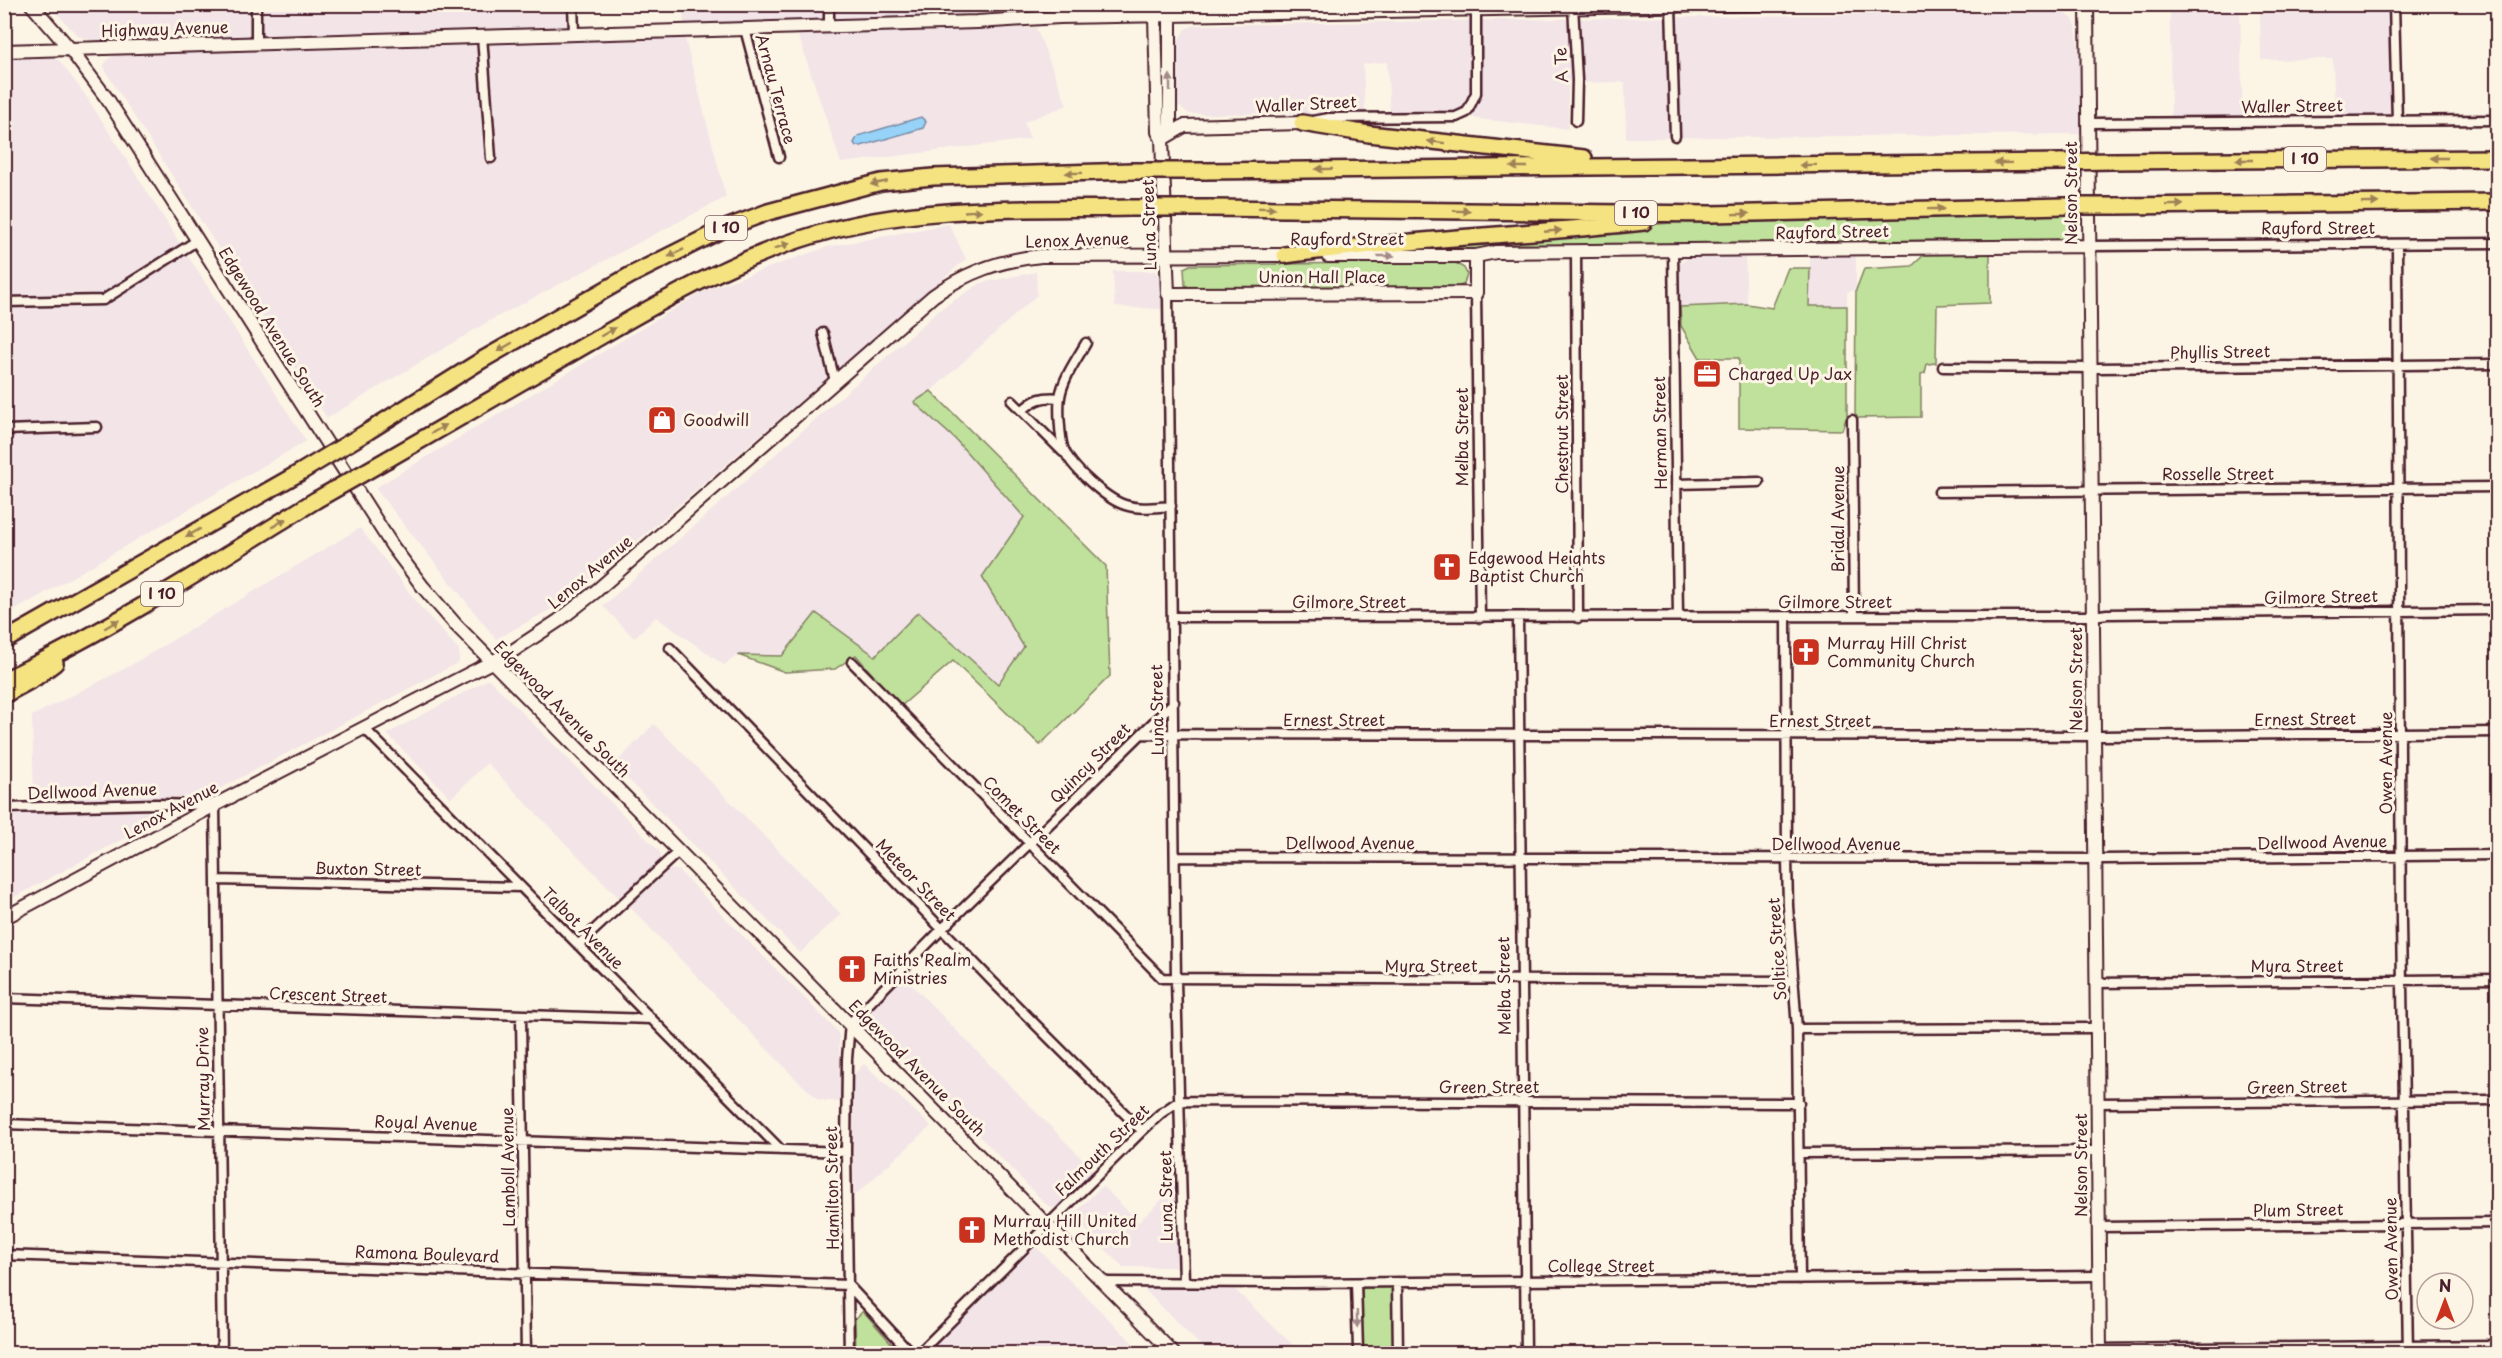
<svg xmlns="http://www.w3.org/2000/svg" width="2502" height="1358" viewBox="0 0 2502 1358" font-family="'Playpen Sans',sans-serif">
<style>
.built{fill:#f2e4e7}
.green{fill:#bfe19b;stroke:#848063;stroke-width:1.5}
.water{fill:#97d3f8;stroke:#788ba6;stroke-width:1.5}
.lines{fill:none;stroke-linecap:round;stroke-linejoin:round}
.street-casing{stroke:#4a1f2b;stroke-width:13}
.secondary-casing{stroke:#4a1f2b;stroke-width:16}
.highway-casing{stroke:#4a1f2b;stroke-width:20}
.street{stroke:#fcf5e5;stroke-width:8}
.secondary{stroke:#fcf5e5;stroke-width:12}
.highway{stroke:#f5e382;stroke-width:15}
.highway-bridge-casing{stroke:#4a1f2b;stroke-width:20;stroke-linecap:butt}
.highway-bridge{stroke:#f5e382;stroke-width:15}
.oneway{fill:#a38a88}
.oneway2{fill:#a08156}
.labels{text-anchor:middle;stroke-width:6;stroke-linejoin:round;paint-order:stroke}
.shield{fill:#fcf5e5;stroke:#7f5f63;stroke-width:1.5}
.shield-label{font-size:15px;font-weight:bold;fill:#4a1f2b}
.street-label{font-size:16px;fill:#4a1f2b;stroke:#fcf5e5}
.poi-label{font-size:16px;fill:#4a1f2b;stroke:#fcf5e5;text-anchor:start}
</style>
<rect width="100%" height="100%" fill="#fcf5e5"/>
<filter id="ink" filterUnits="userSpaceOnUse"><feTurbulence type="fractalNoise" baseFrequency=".0167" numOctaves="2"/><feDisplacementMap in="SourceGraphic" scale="12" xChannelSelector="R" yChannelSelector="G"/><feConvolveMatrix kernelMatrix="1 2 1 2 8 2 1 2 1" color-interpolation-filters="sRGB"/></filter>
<g filter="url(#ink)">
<path class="built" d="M568,4V28L95,41L78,36L49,5Z
M1208,4L1011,8L941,17L684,25L683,5Z
M2400,8L2403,126L2335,127L2333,59L2261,60L2260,9Z
M2240,9L2243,127L2171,128L2170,10Z
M2060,11L2072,18L2076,26L2080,61L2082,134L1626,138L1625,82L1568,83V129L1478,119L1460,112L1390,113L1387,62L1363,64L1365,113L1189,114L1177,104V99L1176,45L1185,29L1195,25Z
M959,28H1036L1067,105L1024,122L1030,139L841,163L797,32Z
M684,35L726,197L491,320L327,418L106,72L104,65L109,58L121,53Z
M50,57L59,60L86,96L306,441L5,616L4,59Z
M949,224L966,259L568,600L496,639L375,488L706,290L827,247Z
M1810,254L1856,255V290L1847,292V306H1809Z
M1745,256L1747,304L1680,307V263L1690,257Z
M1113,271H1155L1161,280L1163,309L1115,307Z
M1036,272L1037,295L931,391L915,402L955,439L1024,517L982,577L1025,648L998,684L918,612L875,656L816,613L782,656L738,655L724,665L656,617L634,638L603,606L942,308L981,283Z
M360,528L419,605L459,650V662L206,796L34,803L32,716L126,668Z
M489,679L660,852L661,857L660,862L621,900L487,763L451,798L387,734Z
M654,724L841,914L800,953L614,765Z
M150,808L158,811L162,818L5,902L4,812Z
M670,869L678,870L837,1031L839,1036L841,1102L819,1100L797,1080L629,906Z
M903,976L1094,1171L1059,1205L1054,1208L1048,1206L870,1025L871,1010Z
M864,1064L931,1126L854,1196L853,1075Z
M1179,1183V1267H1123L1072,1216L1102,1186L1139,1222Z
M1036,1247L1143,1353H929V1351Z
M1146,1287H1232L1301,1353H1208L1143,1288Z"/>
<path class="green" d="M2075,211L2076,240L2073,241L1937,240L1505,247L1481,251H1396L1417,246L1724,218H1923Z
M1990,253V303L1937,305L1936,363L1927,364L1925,373L1921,374V417L1855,418L1856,290L1864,269L1912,266L1925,254Z
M1454,262L1464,268L1467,274L1464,284L1458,287L1191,288L1185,285L1184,268L1190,265Z
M1788,268H1810L1809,306H1847V416L1842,430L1739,428V358H1700L1681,326L1680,307L1747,304L1772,308Z
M931,391L1106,566L1110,676L1040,745L953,661L900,707L856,655L835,669L785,672L738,655L782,656L816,613L875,656L918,612L998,684L1024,647L982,577L1024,517L955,439L914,402Z
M1392,1287L1393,1353H1366L1362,1350V1288Z
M863,1311L900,1353H856L855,1319Z"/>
<path class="water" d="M921,117L926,122L923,128L861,146H856L854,143L858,136Z"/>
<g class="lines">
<g class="street-casing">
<path id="street" d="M256,4V42
M573,4L574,33
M829,4V26
M1060,4V17
M2394,4L2397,121
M1573,5L1577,80L1576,121
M1671,6L1675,136
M745,29L779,157
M482,36L491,158
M1313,121L1329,118L1456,117L1467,112L1476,93V10
M2087,123L2498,120
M2397,244L2401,923L2408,1354
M2088,246L2498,243
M1673,250L1678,616
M1576,251L1578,618
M1476,293L1480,618
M1168,294L1176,980L1184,1282
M4,302L103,300L198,240
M823,333L835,381
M1086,343C1077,359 1063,378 1060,397C1058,407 1060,437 1063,447C1069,466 1106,499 1125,505C1140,510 1156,507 1171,506
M1943,367L2097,368L2498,364
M1012,401L1063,452
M1022,411C1034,399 1043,396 1060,398
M1852,420L1854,616
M4,430L97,427
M1676,484L1759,482
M1939,492L2498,487
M1173,617L2093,616L2107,614L2498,610
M1786,617L1787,859L1788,906L1797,1029L1800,1279
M1518,618L1526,1354
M670,648L993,982L1142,1131
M852,662L1162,978L1794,981
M365,729L780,1149
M1142,734L2101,736L2498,732
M4,808L155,804L215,805L222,1354
M1175,857L2104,859L2498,855
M216,880L521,887
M578,945L679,851
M2096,983L2498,979
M4,998L651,1019
M521,1016L526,1354
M1797,1029L2096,1028
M2097,1103L2498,1100
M4,1124L846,1152
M1799,1153L2097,1151
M2098,1227L2498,1223
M4,1255L848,1285L912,1354
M1103,1282L1293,1283L2098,1276
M1397,1282L1398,1354
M1356,1283L1358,1350L1361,1354
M2100,1349L2498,1345
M849,1354L846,1152L847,1059L850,1023L942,929L1174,702
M918,1354L1142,1131L1160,1114L1179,1101L1799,1103"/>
</g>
<g class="secondary-casing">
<path id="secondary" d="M31,4L70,49L108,100L393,547L423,587L456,625L1174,1354
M2087,4L2100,1354
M1155,17L1158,132L1162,139L1168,294L1476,293V256
M4,51L977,22L1060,17L1762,4
M1163,138L1169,130L1170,124V17
M1162,139L1184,126L1302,123
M1328,256H1476L1496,252L2088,246
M4,918L215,805L511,652L558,621L595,592L933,296C966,272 1000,260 1041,256L1292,255"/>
</g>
<g class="highway-casing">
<path id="highway" d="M1302,123L1369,134L1584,158
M2112,161L2498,158
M1205,171L2061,162
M2116,206L2498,202
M1209,208L1711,214L2064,206
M1285,255C1404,239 1524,235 1644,222
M367,432L482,360L631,275L723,229L768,212L881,182L933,177L1132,171
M388,459C455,420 522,381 589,343C662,301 733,259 814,235C915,204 1025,210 1130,208
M4,641L299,473
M4,680C113,628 214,563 316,500
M4,695L35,678L55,663"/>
</g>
<use href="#street" class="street"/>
<use href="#secondary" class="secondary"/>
<use href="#highway" class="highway"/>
<g class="highway-bridge-casing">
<path id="highway-bridge" d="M2061,162L2112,161
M1132,171H1205
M2064,206H2116
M1130,208H1209
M299,473L367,432
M316,500L388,459"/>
</g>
<use href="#highway-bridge" class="highway-bridge"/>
</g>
<defs><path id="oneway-solid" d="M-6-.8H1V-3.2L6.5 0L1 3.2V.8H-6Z" transform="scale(1.5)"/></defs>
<g class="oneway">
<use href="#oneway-solid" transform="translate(1170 83) rotate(-90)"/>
<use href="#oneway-solid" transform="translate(1386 256)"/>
<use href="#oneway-solid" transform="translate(1357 1319) rotate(89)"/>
</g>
<g class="oneway2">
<use href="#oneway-solid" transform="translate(1436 142) rotate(-173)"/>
<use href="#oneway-solid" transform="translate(2439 158) rotate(180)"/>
<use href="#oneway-solid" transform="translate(2244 160) rotate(180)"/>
<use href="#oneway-solid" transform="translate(2003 163) rotate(179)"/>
<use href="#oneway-solid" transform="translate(1808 165) rotate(179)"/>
<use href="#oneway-solid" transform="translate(1519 167) rotate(180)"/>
<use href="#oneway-solid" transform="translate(1324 169) rotate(179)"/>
<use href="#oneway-solid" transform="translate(1074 173) rotate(179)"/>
<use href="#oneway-solid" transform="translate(879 183) rotate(169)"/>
<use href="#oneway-solid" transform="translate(2370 203) rotate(-1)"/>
<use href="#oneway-solid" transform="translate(2175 205) rotate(-1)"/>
<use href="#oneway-solid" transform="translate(1267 208) rotate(1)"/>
<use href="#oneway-solid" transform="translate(1936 209) rotate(-1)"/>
<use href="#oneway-solid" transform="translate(973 211) rotate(-3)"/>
<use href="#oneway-solid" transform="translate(1462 211) rotate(1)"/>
<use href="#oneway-solid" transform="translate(1741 214) rotate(-1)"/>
<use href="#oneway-solid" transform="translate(1553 231) rotate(-5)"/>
<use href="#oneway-solid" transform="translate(782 246) rotate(-19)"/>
<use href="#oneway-solid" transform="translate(676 253) rotate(154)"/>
<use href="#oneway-solid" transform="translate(608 332) rotate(-30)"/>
<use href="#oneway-solid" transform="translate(505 347) rotate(150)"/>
<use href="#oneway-solid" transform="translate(439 429) rotate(-30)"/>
<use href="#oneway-solid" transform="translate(279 523) rotate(-31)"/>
<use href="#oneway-solid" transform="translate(193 533) rotate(150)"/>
<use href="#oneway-solid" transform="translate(112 624) rotate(-30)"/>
</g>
</g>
<defs>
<g id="office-square" transform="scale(1.5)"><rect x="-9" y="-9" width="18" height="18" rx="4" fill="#c8321e" stroke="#fcf5e5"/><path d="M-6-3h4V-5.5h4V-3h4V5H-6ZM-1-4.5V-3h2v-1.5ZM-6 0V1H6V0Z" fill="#fff"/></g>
<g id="shop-square" transform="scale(1.5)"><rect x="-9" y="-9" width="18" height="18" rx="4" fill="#c8321e" stroke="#fcf5e5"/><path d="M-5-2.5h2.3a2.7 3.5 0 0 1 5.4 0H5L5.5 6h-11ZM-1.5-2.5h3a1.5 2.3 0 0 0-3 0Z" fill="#fff"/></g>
<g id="church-square" transform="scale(1.5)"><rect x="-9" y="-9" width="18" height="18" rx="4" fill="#c8321e" stroke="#fcf5e5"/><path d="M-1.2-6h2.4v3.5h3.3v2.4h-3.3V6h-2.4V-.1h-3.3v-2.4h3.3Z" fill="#fff"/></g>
</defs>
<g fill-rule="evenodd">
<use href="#office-square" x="1707" y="374"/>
<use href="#shop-square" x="662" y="420"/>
<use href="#church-square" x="1447" y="567"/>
<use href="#church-square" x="1806" y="652"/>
<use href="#church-square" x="852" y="969"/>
<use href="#church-square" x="972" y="1230"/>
</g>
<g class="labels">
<g class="shield">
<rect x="2284" y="147" width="42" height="24" rx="4.5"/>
<rect x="1615" y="201" width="42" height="24" rx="4.5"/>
<rect x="705" y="216" width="42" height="24" rx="4.5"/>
<rect x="141" y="582" width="42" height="24" rx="4.5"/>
</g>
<g class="shield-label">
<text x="2305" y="164">I 10</text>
<text x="1636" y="218">I 10</text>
<text x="726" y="233">I 10</text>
<text x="162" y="599">I 10</text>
</g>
<g class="street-label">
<text transform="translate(165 29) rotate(-2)" y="6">Highway Avenue</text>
<text transform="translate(1561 65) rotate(-93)" y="6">A Te</text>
<text transform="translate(776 89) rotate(75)" y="6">Arnau Terrace</text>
<text transform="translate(1306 104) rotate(-3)" y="6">Waller Street</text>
<text transform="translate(2292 106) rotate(-1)" y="6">Waller Street</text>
<text transform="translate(2071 193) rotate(-90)" y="6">Nelson Street</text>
<text transform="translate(1149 225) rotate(-92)" y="6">Luna Street</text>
<text x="2318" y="234">Rayford Street</text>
<text transform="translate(1832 232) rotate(-1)" y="6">Rayford Street</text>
<text x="1347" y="245">Rayford Street</text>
<text transform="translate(1077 240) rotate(-2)" y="6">Lenox Avenue</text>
<text x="1322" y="283">Union Hall Place</text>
<text transform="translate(272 327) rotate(58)" y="6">Edgewood Avenue South</text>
<text transform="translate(2220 352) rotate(-1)" y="6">Phyllis Street</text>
<text transform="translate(1660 433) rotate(-91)" y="6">Herman Street</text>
<text transform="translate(1562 434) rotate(-90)" y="6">Chestnut Street</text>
<text transform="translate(1462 437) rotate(-90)" y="6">Melba Street</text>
<text x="2218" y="480">Rosselle Street</text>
<text transform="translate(1838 519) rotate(-90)" y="6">Bridal Avenue</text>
<text transform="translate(590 572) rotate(-40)" y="6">Lenox Avenue</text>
<text transform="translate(2321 597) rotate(-1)" y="6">Gilmore Street</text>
<text x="1349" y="608">Gilmore Street</text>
<text x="1835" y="608">Gilmore Street</text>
<text transform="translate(2076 679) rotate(-90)" y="6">Nelson Street</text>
<text transform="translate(562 709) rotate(45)" y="6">Edgewood Avenue South</text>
<text transform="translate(1157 710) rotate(-91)" y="6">Luna Street</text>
<text transform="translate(2305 719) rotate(-1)" y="6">Ernest Street</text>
<text x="1334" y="726">Ernest Street</text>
<text x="1820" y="727">Ernest Street</text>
<text transform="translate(1090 763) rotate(-45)" y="6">Quincy Street</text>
<text transform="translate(2386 763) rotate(-90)" y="6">Owen Avenue</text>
<text transform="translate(92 791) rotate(-2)" y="6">Dellwood Avenue</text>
<text transform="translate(171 810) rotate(-28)" y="6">Lenox Avenue</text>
<text transform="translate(1022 815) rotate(45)" y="6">Comet Street</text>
<text transform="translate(2322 842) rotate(-1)" y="6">Dellwood Avenue</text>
<text x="1350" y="849">Dellwood Avenue</text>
<text x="1836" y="850">Dellwood Avenue</text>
<text transform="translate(368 869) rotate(1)" y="6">Buxton Street</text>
<text transform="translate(916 880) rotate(46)" y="6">Meteor Street</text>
<text transform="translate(583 928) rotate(45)" y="6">Talbot Avenue</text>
<text transform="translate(1777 949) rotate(-94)" y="6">Soltice Street</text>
<text x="1431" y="972">Myra Street</text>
<text x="2297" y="972">Myra Street</text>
<text transform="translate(1504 986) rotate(-91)" y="6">Melba Street</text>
<text transform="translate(328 995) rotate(2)" y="6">Crescent Street</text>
<text transform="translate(917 1068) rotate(45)" y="6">Edgewood Avenue South</text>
<text transform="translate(203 1079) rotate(-91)" y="6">Murray Drive</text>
<text x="1489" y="1093">Green Street</text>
<text transform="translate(2297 1087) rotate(-1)" y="6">Green Street</text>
<text transform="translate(426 1123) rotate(2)" y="6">Royal Avenue</text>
<text transform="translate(1102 1150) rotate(-44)" y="6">Falmouth Street</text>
<text transform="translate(2081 1165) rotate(-90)" y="6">Nelson Street</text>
<text transform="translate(508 1167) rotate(-91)" y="6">Lamboll Avenue</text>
<text transform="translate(832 1188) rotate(-91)" y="6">Hamilton Street</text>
<text transform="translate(1166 1196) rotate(-91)" y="6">Luna Street</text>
<text transform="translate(2298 1210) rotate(-1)" y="6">Plum Street</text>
<text transform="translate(2391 1249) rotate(-91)" y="6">Owen Avenue</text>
<text transform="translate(427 1254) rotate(2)" y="6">Ramona Boulevard</text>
<text x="1601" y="1272">College Street</text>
</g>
<g class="poi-label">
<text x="1728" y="380">Charged Up Jax</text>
<text x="683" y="426">Goodwill</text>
<text x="1468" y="564">Edgewood Heights<tspan x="1468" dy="18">Baptist Church</tspan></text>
<text x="1827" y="649">Murray Hill Christ<tspan x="1827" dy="18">Community Church</tspan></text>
<text x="873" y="966">Faiths Realm<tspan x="873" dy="18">Ministries</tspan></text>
<text x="993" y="1227">Murray Hill United<tspan x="993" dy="18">Methodist Church</tspan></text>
</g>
</g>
<rect width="2502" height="1358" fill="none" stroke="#fcf5e5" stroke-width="24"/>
<rect x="12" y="12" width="2478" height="1334" fill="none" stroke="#4a1f2b" stroke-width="2" filter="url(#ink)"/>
<g transform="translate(2445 1301)"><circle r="28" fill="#fcf5e5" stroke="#b59f9b" stroke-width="1.5"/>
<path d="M0-4.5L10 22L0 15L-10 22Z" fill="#c8321e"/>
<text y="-9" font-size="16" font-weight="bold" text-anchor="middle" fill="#4a1f2b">N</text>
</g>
</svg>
